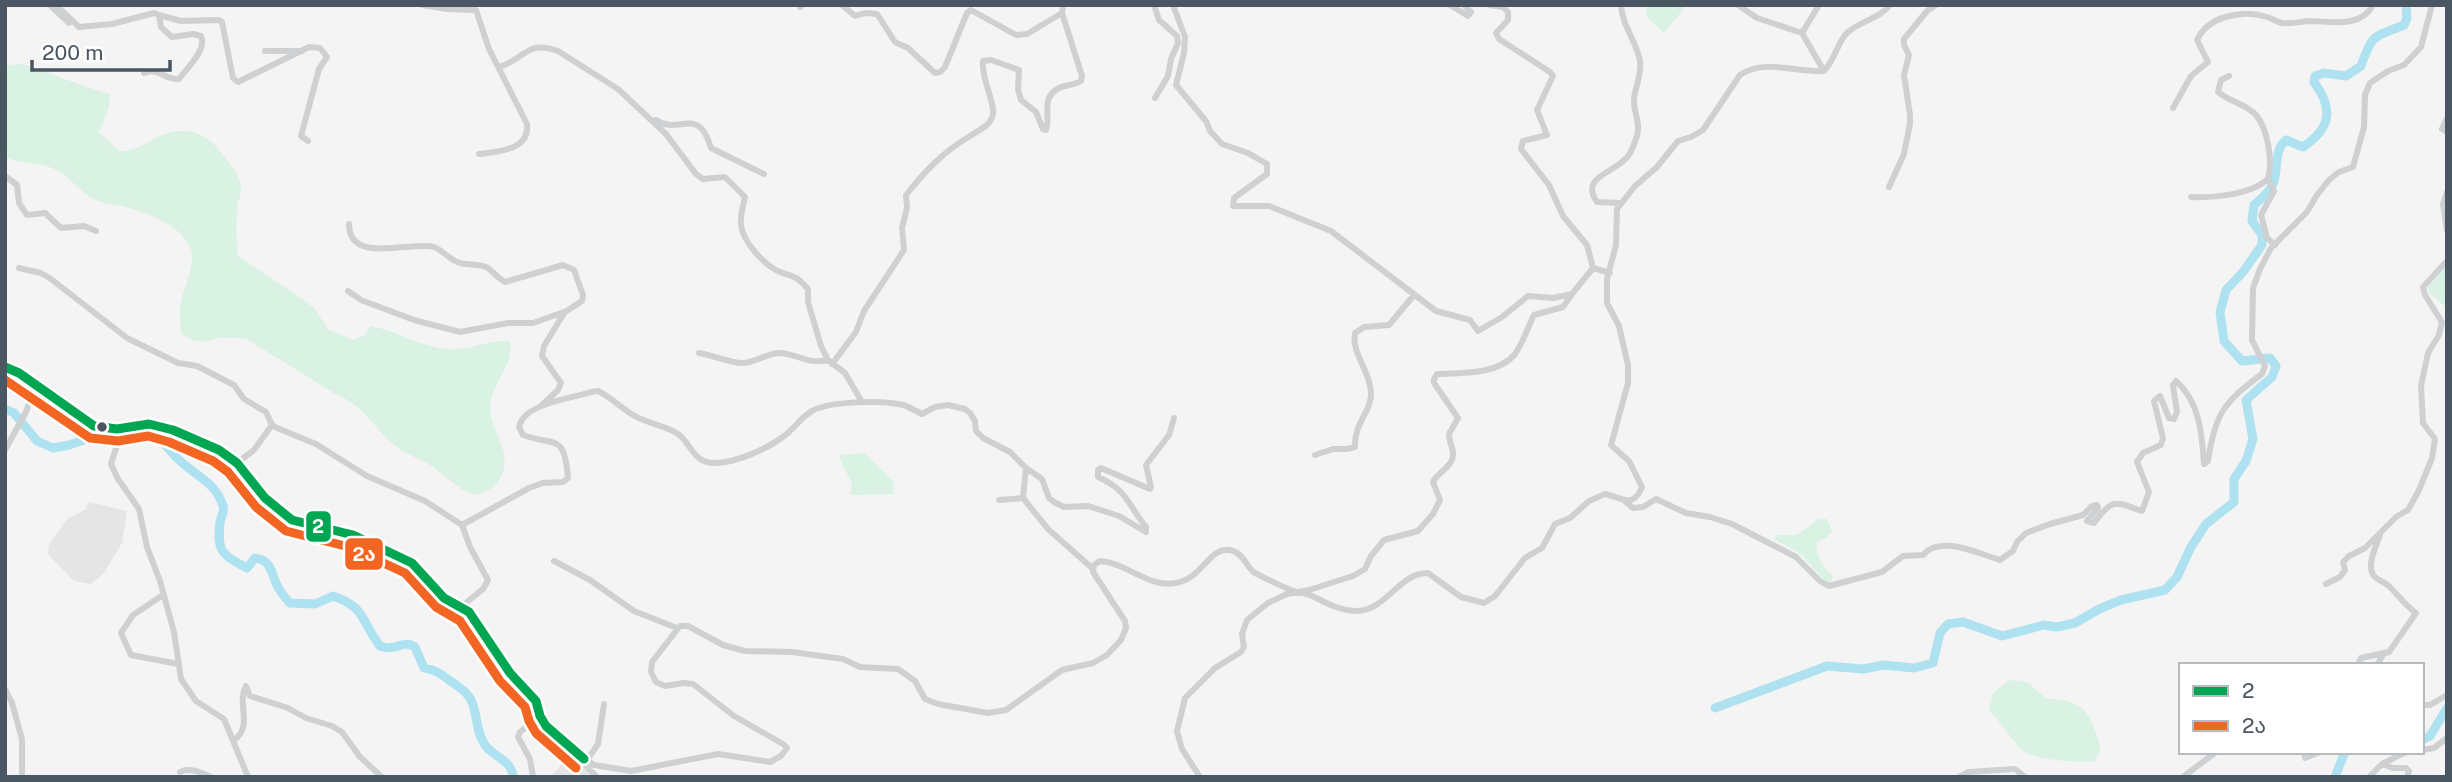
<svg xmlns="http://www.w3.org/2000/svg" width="2452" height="782" viewBox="0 0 2452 782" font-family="'Public Sans','Noto Sans Georgian',sans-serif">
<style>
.education{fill:#e6e5e6}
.green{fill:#d9f2e3}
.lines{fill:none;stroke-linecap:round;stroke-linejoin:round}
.river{stroke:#aee2f0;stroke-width:9}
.minor{stroke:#ced0d2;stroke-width:6}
.bus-1-casing{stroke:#fff;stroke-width:14}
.bus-2-casing{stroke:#fff;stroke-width:14}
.bus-1{stroke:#00a651;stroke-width:9}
.bus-2{stroke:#f26522;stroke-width:9}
.bus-dot{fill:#4a5661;stroke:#fff;stroke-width:2.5}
.line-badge{stroke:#fff;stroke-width:2.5}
.badge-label{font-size:19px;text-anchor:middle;font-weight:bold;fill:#fff}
</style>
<rect width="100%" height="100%" fill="#f4f4f4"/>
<path class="education" d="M89,502L127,511L122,543L104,573L91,584L74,581L48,554L49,545L67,519L85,510Z
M572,753L583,763L586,770L592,777H550Z"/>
<path class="green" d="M1645,5H1685L1686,6L1664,33L1647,17Z
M22,64C52,73 80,86 110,94L109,107L99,132L119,151C141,152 149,138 168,133C195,126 211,137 226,159C233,168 240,176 241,187C242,194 238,201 237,208C236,224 236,240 238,256L304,300L314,308L329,330L353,340L365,335L371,326C397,331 419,346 445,349C468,352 488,339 510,341C515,367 488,385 490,411C492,430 508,448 504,468C502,482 485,499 469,493C460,490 440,471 430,465C419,458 407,455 397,447C376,431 363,404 337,395L245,338H219L206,342L192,340L181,334C181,325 179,315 180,307C182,291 196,264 191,250C184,226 147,213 126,207C114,204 101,204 90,197C77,188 67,174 52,168C37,162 20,164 5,157V66Z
M2447,266V308L2428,292V287Z
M864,453L893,481L894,494L850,495L852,484L838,455Z
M1819,519H1827L1832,531L1826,538L1817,542C1814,556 1824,567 1833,577L1831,582H1826L1801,554L1774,539L1777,535H1797Z
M2010,680L2027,682L2047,699C2085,698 2092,716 2101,750L2094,762C2076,761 2034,762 2020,748C2009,736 2001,722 1989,711L1993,693Z"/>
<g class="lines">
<path class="river" d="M5,409L14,413L37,441L53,448L69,445L99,435L132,441L151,433C163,439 168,450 178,459C194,475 216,482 223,506C225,512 221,516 220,522C217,552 221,554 247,568L255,558C273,560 271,576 279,589C282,594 286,599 290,603L315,604L333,596C367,608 360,620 380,646C397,652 402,639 415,647L424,668C434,669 441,674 449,680C456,685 465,690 470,698C478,712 475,731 485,745C492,756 512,760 513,777
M1715,708L1827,666L1863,669L1884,665L1914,668L1933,663L1940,633L1948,624L1963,622L2002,636L2044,625L2057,627L2075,623L2099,609L2121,600L2165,590L2177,577L2191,547L2206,524L2234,502V479L2246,461L2253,439L2246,400L2272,377L2276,366L2270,358L2242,361L2224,341L2220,312L2226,290L2243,272L2262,245V235L2252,221L2254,205C2261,199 2269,193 2273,184C2279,169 2273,151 2286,140L2303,147C2331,128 2334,109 2314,82L2315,76L2324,73L2346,76L2361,66C2373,32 2373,38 2404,25L2407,18L2406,5
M2422,740L2430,736L2447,708
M2335,777L2345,752"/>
<path class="minor" d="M50,5L69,23
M56,5L79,27L112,24L154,13L159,15L161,27L172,37L193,34L201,36C207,50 187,68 179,79C166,81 157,66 144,73
M422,5L447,9L476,10L489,49L527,124C530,150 500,151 479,154
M842,5L855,16L865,13L877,14L895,42L908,48L935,73L940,72L945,67L967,13L971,10L1016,35L1027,34L1062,13L1063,5
M1154,5L1159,20L1177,36L1178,43L1171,59L1168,76L1155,98
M1173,5L1185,37L1184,53L1176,85L1206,121L1210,131L1222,144L1248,153L1267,164V174L1234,198L1233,206H1269L1331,231L1436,311L1470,320L1478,331L1502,317L1528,296L1553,298L1572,294L1593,268
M1450,5L1468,16L1471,12L1464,5
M1489,5L1503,7L1508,12V20L1496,33L1499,39L1550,72L1553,76L1537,110L1547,135L1523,141L1521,149L1549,185L1563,216L1587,245L1593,268L1610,273
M1738,5L1757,18L1802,33
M1819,5L1802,33L1824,71
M800,7L803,5
M159,15L181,21L219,20L222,22L233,78L238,82L309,47L320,48L327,57L319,69L301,136L308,141
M265,51H302
M499,67C524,60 527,39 558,51L618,89L666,134L696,174L703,179L725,177L745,197C743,206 740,216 741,225C743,242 764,265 780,272C796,278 795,275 808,289V302L821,346L828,360L845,373L862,402
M2173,108L2191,76L2208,62L2197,40C2208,16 2243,9 2267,17C2273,19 2277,22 2282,23C2292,24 2300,22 2309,21C2331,21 2360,29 2373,5
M2447,118L2442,129L2447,132
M656,120C679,136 698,104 711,148L764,174
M5,176L17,185L19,203L27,215L45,213L61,228L84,226L96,231
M2268,179L2274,191L2261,215L2267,238L2275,245
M1889,187L1904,154L1910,124V115L1904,75L1909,55L1904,45V39L1927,11L1936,5
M2447,192L2443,204L2447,231
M2191,197C2214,198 2250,195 2268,179C2273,162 2268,129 2256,115C2246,104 2228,101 2218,92L2221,80L2229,76
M1620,203L1597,202C1579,176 1616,173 1628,156C1632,151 1635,142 1637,136C1641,122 1633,112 1634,99C1635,87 1642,74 1640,61C1637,42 1622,26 1621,5
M349,224C349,266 414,240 434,247C442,250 448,258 457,262C467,266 480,263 488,268C494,273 498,278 505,282L563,265L574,270L583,295L582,301L565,312L561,318L544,346L542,356L561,383L558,390L542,405
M19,268L41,273L51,279L127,338L178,363L197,366L234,385L244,399L266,412L272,425L277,428L316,444L367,476L425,501L462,525L470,547L488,580L483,589L461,607
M348,291L361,300L414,320L460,332L508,323H533L564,312
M699,353C711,355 732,363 742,363C756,363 766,353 780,353C798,354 808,365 828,360
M832,364L856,332L864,311L904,250L902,228L907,208L906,195C925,171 943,152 970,136C979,130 991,126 993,114C995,102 981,79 983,61L991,60L1019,70L1018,89L1021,100L1036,112L1043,129L1046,130C1051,115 1040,98 1059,88C1066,85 1074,85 1081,81L1082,76L1062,13
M5,367L19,373L94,426L117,429L149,424L173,430L219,450L237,463L265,498L292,520L353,535L412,563L444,598L469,612L510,673L536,701L540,716L546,726L569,747L594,765L631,771L718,754L770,762L781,756L787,748L783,744L734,716L693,684L684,683L665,686L656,682L651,672L652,662L680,626H688L723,645L745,651L792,652L843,659L860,667L898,669L915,681L925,699L938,704L988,713L1006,710L1062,670L1093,663L1107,655L1121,640L1126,628L1125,621L1093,572L1094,565L1100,561C1127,563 1148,588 1176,583C1203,579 1210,543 1233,551C1244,554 1246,567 1255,573C1267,579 1282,587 1294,591C1299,593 1305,593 1310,595C1325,602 1337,610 1355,611C1386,612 1398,573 1428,573L1461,597L1484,603L1495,596L1525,558L1542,548L1555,524L1570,518L1589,501L1605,494C1621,497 1633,510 1642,487L1629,461L1611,445L1628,383V365L1619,326L1607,303V279L1616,245L1617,209L1635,186L1657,167L1678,141L1691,137L1703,130L1740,75C1765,58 1797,73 1824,71C1835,60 1838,41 1847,33C1860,21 1879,19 1890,5
M117,429V445L111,464L118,479L139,509L147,547L160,581L174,632L181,679L196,701L224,719L248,777
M5,450L26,412L36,384
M1315,455L1333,449H1347L1355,447C1354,423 1370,413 1371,396C1372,373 1351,354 1355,333L1364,327L1389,325L1414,295
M237,463L254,450L272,425
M1026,468L1023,498L1048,529L1092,568
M999,500L1023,498
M1625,501L1633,508L1643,507L1656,499L1686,513L1710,517L1732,524L1796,557L1820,581L1829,586L1882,572L1903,556L1923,555C1940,534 1979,554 2000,560L2013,551L2017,542L2026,533L2050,524L2083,515L2092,506L2097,505L2098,508L2087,521L2094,523C2113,497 2115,502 2142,511L2149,492L2137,462L2143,453L2161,445L2163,438L2154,401L2160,396L2169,418L2174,419L2177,412L2173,385L2176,381C2200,402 2202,435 2204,464L2208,461C2215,413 2224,402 2262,374L2265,366L2252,340L2253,288L2260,269L2271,248L2307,212L2317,195L2329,180L2339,172L2353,167L2364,127L2365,95L2370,83L2388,71L2404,65L2421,47L2432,5
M462,525L529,488L543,483L563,482L568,478C564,432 556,447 523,435L519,427C524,403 570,399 591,392L598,391C611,397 621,408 633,415C646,423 669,427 678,434C691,443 693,463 714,463C736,463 767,449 784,436C794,429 801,417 812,411C829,401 884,400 903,405C910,407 916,411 922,414L935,407L948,405L965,409L970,413L975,421L976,431L983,438L1010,452L1026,468L1042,479L1049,498L1054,502L1064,507L1088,506L1119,516L1146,532V527C1127,504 1129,491 1098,477V470L1101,468L1150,489L1151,487L1146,465L1169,435L1174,418
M554,561L590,580L634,611L677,628
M2326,584L2340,577L2345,570L2343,562L2349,556L2365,548L2396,517L2408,510L2419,490L2432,458L2435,439L2423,423L2421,386L2428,353L2439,335L2442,322L2425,295L2423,287L2447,261
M163,595L133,615L121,633L131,655L178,664
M2358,665L2361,658L2389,652L2416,613C2405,605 2398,595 2389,586C2385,582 2379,581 2375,577C2365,567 2376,547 2380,535
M2377,665L2384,653
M5,689L12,703L22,739V777
M2422,705H2430L2447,695
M234,740C254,726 236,704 246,686L250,696L288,708L306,718L332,726L342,732L360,757L382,777
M2422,750L2434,748L2447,738
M2304,752L2305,758L2320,752
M584,759L587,767L597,777
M587,760L598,744L604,704
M2382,764L2393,768H2406L2409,771L2407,777
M180,772C189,767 202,773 211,777
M533,777L530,759L518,737L520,732L540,716
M1200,777L1182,749L1177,731L1185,698L1215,668L1241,652L1244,647L1242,634L1247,620L1268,603L1287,594L1309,590L1353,576L1365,569L1371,556L1384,540L1418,531L1433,514L1440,500L1433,482C1438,471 1455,466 1453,452C1452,446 1449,441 1449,434L1458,418L1434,383V379L1437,374C1461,373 1498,375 1515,354C1523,343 1528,327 1534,315L1563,307L1572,294
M1959,777L1968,772L2015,769L2025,777
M2183,777L2216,752
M2369,777L2382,764L2406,752"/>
<g class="bus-1-casing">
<path id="bus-1" d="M5,367L19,373L94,426L117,429L149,424L173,430L219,450L237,463L265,498L292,520L353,535L412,563L444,598L469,612L510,673L536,701L540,716L546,726L584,759"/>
</g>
<g class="bus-2-casing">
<path id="bus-2" d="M5,380L90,438L118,441L148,436L169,442L213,461L228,472L256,507L286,531L349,547L405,573L436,607L460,621L500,681L525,707L529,721L536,733L576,768"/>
</g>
<use href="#bus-1" class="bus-1"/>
<use href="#bus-2" class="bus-2"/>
</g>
<circle class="bus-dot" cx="102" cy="427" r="6"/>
<g class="line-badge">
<rect x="305" y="510" width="27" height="33" rx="7" fill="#00a651"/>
<rect x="344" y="537" width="40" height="34" rx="7" fill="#f26522"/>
</g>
<g class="badge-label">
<text x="318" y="533">2</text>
<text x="364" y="561">2ა</text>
</g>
<rect width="2452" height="782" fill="none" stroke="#4a5661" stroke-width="14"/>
<rect x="2179" y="663" width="245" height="91" fill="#ffffff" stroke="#b7bbc0" stroke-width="2"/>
<rect x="2193" y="686" width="35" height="10" fill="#00a651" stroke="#b7bbc0" stroke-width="2"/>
<text x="2242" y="698" font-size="21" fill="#4a5661">2</text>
<rect x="2193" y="721" width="35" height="10" fill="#f26522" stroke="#b7bbc0" stroke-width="2"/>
<text x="2242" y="733" font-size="21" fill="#4a5661">2ა</text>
<path d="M32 60v10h138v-10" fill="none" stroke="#4a5661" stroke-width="3.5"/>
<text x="42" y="60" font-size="21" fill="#4a5661" stroke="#ffffff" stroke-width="5" paint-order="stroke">200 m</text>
</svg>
